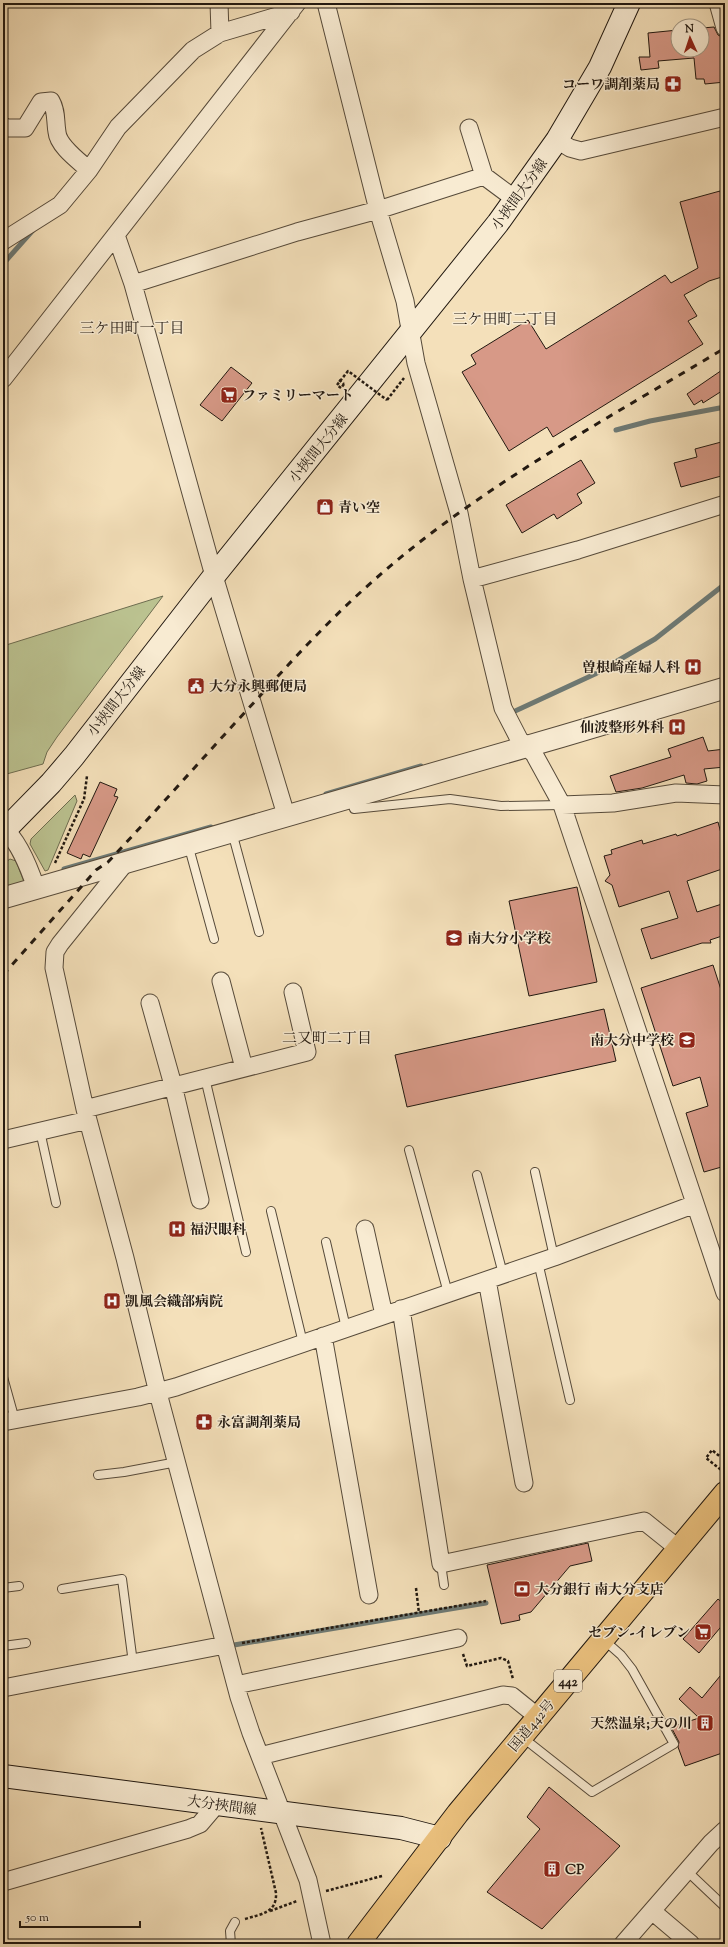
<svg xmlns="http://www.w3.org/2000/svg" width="728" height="1947" viewBox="0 0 728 1947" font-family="'Sorts Mill Goudy','Noto Serif JP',serif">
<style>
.green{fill:#bbc290;stroke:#6e6d50}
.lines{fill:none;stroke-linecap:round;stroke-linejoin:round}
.stream{stroke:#6d7a76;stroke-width:5}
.building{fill:#d79987;stroke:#211810}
.service-casing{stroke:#564a3a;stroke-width:10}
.minor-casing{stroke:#564a3a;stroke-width:19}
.tertiary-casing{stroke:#564a3a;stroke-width:23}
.secondary-casing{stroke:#211810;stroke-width:24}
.trunk-casing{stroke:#211810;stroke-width:24}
.path{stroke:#211810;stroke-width:2.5;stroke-dasharray:3 2;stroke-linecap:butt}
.service{stroke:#f8ebd2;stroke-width:8}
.minor{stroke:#f8ebd2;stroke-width:17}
.tertiary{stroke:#f8ebd2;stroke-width:21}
.secondary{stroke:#f8ebd2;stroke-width:22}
.trunk{stroke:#eac07d;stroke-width:22}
.rail{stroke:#211810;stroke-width:3;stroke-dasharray:7 7;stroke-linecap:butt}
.path-bridge{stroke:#211810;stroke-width:2.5;stroke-dasharray:3 2;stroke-linecap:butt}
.labels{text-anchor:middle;stroke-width:3;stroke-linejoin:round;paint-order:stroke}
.shield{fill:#f8ebd2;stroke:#62574a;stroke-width:1}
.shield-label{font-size:13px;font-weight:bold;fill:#211810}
.poi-label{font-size:14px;font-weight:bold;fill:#211810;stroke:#f8ebd2;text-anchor:start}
.street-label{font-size:14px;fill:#211810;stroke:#f8ebd2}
.neighbourhood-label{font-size:15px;fill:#211810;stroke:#f8ebd2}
</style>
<rect width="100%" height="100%" fill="#f4e0ba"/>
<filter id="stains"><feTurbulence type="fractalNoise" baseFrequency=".005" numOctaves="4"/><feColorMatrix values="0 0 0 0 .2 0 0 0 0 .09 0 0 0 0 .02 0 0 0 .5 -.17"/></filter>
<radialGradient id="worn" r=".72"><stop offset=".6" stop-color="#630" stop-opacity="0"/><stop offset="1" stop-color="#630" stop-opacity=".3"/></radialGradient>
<path class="green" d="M163,596L57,737L47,752L43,764L3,775V646Z
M75,795L77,801L48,870L45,871L30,844L31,839Z
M10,859L16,861L24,882L3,890V864Z"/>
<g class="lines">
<path class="stream" d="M3,264L34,229
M616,430L650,421L725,407
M513,712L595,674L655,639L725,584
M326,794L421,766
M64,869L211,827
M234,1645L486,1603"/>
</g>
<path class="building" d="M714,27L718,35L724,38L725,82L705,84L704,79H696L694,58L658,61L659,68L641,70L639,57H650L648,33L678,30V50H702V28Z
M720,191L725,211V276L709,281L684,295L697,316L688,321L703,344L553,437L547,427L509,451L462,372L476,364L471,355L528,320L546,349L665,275L671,283L698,268L680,202Z
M231,367L252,383L222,421L200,405Z
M725,368V389L703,403L702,400L694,405L687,394Z
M725,441V475L681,487L674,463L697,457L695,449Z
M581,460L595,483L577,494L582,503L557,519L554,514L522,533L506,505Z
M703,737L708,751L725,749V767L704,769L707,781L697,784L686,783L684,775L642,788L616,792L610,776L671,757L668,749Z
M100,782L117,789L114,796L118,797L90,857L83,854L81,859L67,853Z
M718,822L722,837L725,836V868L687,881L697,912L725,903V935L710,940L711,943H702L651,959L641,929L678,918L669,891L619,907L612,885L605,881L610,875L604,856L612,854L611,850L642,840L643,844L676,834L677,836Z
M577,887L597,982L529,996L509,901Z
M713,965L725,1002V1166L704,1172L686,1113L708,1106L700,1077L673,1086L641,988Z
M604,1009L616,1061L407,1107L395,1055Z
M588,1543L592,1561L570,1566L531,1612L519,1615L520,1620L501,1624L487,1565Z
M718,1599L725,1605V1622L699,1653L683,1639Z
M725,1670V1752L685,1766L678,1747L679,1742L671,1727L699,1718L679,1699L690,1687L702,1698Z
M549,1787L620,1846L542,1929L487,1892L540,1829L527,1817Z"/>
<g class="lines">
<g class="service-casing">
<path id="service" d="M350,798L354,809L450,799L501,806L562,805
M232,832L259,932
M188,844L214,939
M205,1078L246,1252
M40,1131L56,1203
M409,1150L448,1293
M535,1172L554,1257
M477,1175L503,1274
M271,1211L303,1343
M326,1242L346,1328
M538,1262L570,1400
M3,1377L15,1420
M98,1475L124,1472L177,1462
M441,1564L444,1585
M3,1588L19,1586
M62,1589L122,1579L133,1663
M3,1646L26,1643
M522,1737L592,1792L674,1744L632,1669L621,1655L604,1640
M687,1871L725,1907
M231,1944L230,1931L235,1922"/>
</g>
<g class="minor-casing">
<path id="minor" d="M219,3L220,33
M326,3L378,210L405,301L416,363L459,513L472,579L503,708L519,739L534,754L562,805L725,1293
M718,3L725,28
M3,126L7,128H25L41,102L51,101C57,111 55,121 57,132C58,146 79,161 89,170
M469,128L484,176
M557,140L570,148L581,151L725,117
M116,235L133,284L214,576L286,815
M3,241L60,205L89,170L118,127L193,50L220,33L291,12
M133,284L297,232L378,210L484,176L515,199
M3,379L297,3
M472,579L578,550L725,504
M562,805L613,803L676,793L725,795
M3,828C18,840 30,870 36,888
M126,862L60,944L55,952L54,968L85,1109L125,1258L158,1393L239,1697L251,1733L308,1880L322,1944
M221,981L244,1068
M150,1003L173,1085L200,1200
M85,1109L307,1052L293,992
M3,1140L88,1120
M365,1229L384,1315
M487,1280L524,1483
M401,1309L441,1564L644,1521L679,1549
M323,1336L369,1595
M3,1422L138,1397L176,1387L554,1257L695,1204
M236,1685L458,1638
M3,1688L225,1645
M260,1756L503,1695L512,1696L538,1717
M3,1882L188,1829L200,1824L217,1804
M652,1911L691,1944
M623,1944L711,1843L725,1830"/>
</g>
<g class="tertiary-casing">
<path id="tertiary" d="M3,898C244,828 485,760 725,688"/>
</g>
<g class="secondary-casing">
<path id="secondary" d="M3,832L51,783L74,756L214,576L498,223L557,140L600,67L629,3
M3,1776L401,1828L440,1838"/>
</g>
<g class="trunk-casing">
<path id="trunk" d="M358,1944L458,1813L725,1493"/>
</g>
<path class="path" d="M339,380L344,384
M387,400L404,378
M55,863L84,799L87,776
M723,1459L712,1450L706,1458L725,1473
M416,1588L419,1613
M242,1643L486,1601
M463,1654L467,1666L501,1658L508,1661L513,1679
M326,1891L382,1876
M270,1911L297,1901
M245,1919C261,1914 277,1913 276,1893L261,1828"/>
<use href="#service" class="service"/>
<use href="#minor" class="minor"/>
<use href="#tertiary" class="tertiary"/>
<use href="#secondary" class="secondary"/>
<use href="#trunk" class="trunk"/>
<path class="rail" d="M3,975L96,870L108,862C159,808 208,752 259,697C295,657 332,617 373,581C476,489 607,419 725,348"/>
<path class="path-bridge" d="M344,384L341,388L337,385L348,371L387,400"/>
</g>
<defs>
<g id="pharmacy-square" transform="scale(0.9)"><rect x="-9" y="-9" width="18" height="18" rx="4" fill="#8f2418" stroke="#f8ebd2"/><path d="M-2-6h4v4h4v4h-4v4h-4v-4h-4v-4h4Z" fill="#fff"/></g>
<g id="supermarket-square" transform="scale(0.9)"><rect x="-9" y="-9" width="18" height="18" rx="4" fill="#8f2418" stroke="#f8ebd2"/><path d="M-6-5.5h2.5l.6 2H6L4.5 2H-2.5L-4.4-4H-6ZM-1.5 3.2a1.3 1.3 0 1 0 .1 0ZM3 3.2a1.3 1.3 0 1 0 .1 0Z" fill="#fff"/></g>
<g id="shop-square" transform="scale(0.9)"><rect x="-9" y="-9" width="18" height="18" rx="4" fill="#8f2418" stroke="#f8ebd2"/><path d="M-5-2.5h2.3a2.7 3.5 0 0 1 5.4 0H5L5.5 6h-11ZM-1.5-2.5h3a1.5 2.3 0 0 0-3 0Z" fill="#fff"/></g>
<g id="hospital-square" transform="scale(0.9)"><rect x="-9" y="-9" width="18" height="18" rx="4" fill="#8f2418" stroke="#f8ebd2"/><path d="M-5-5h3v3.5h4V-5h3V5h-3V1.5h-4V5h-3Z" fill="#fff"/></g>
<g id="civic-square" transform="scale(0.9)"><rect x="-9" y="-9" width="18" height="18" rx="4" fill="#8f2418" stroke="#f8ebd2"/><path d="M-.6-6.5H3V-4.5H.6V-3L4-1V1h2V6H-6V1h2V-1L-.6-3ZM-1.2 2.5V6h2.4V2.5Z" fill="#fff"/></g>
<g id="school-square" transform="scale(0.9)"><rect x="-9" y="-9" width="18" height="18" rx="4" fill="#8f2418" stroke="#f8ebd2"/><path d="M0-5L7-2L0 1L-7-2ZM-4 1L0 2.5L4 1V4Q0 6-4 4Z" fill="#fff"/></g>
<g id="bank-square" transform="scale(0.9)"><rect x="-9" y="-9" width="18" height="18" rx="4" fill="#8f2418" stroke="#f8ebd2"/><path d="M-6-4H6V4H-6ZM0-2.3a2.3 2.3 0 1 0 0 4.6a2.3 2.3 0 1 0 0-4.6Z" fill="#fff"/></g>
<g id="building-square" transform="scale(0.9)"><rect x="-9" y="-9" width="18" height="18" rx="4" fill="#8f2418" stroke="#f8ebd2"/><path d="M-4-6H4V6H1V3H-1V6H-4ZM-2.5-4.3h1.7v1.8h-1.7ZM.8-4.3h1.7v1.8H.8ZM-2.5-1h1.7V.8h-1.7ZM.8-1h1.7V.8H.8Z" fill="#fff"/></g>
</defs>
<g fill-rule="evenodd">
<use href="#pharmacy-square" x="673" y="84"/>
<use href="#supermarket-square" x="229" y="395"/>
<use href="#shop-square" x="325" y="507"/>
<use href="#hospital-square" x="693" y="667"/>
<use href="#civic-square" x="196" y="686"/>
<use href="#hospital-square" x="677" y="727"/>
<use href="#school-square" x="454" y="938"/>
<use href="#school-square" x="687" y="1040"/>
<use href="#hospital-square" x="177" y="1229"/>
<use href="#hospital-square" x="112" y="1301"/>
<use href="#pharmacy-square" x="204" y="1422"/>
<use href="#bank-square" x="522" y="1589"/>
<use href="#supermarket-square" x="703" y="1632"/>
<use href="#building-square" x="705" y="1723"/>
<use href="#building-square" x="552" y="1869"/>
</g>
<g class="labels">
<rect class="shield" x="554" y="1670" width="28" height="22" rx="3"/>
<g class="shield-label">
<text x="568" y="1686">442</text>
</g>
<g class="poi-label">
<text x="660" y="89" text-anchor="end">コーワ調剤薬局</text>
<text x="242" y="400">ファミリーマート</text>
<text x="338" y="512">青い空</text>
<text x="680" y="672" text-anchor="end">曽根崎産婦人科</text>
<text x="209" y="691">大分永興郵便局</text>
<text x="664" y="732" text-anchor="end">仙波整形外科</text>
<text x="467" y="943">南大分小学校</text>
<text x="674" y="1045" text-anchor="end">南大分中学校</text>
<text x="190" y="1234">福沢眼科</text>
<text x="125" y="1306">凱風会織部病院</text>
<text x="217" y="1427">永富調剤薬局</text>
<text x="535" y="1594">大分銀行 南大分支店</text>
<text x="690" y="1637" text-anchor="end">セブン-イレブン</text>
<text x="692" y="1728" text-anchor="end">天然温泉;天の川</text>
<text x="565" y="1874">CP</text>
</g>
<g class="street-label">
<text transform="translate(519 194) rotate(-54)" y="5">小挾間大分線</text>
<text transform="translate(318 448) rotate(-51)" y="5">小挾間大分線</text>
<text transform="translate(116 701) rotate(-52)" y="5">小挾間大分線</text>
<text transform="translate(531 1725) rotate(-50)" y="5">国道442号</text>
<text transform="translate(222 1805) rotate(8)" y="5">大分挾間線</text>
</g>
<g class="neighbourhood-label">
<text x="505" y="324">三ケ田町二丁目</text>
<text x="132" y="333">三ケ田町一丁目</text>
<text x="327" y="1043">二又町二丁目</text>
</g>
</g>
<rect width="728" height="1947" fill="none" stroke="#f4e0ba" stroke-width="16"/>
<rect x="4" y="4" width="720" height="1939" fill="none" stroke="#211810" stroke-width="2"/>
<rect x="8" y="8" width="712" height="1931" fill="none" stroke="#211810"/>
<g transform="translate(690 38) rotate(357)"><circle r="19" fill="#f8ebd2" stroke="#a29784"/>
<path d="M0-3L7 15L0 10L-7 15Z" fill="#8f2418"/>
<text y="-6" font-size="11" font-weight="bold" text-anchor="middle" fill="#211810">N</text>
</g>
<path d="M20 1921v6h120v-6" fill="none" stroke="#211810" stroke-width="2"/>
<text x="26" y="1921" font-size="12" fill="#211810" stroke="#f8ebd2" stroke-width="3" paint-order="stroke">50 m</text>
<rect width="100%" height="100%" filter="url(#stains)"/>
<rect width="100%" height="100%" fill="url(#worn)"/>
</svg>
